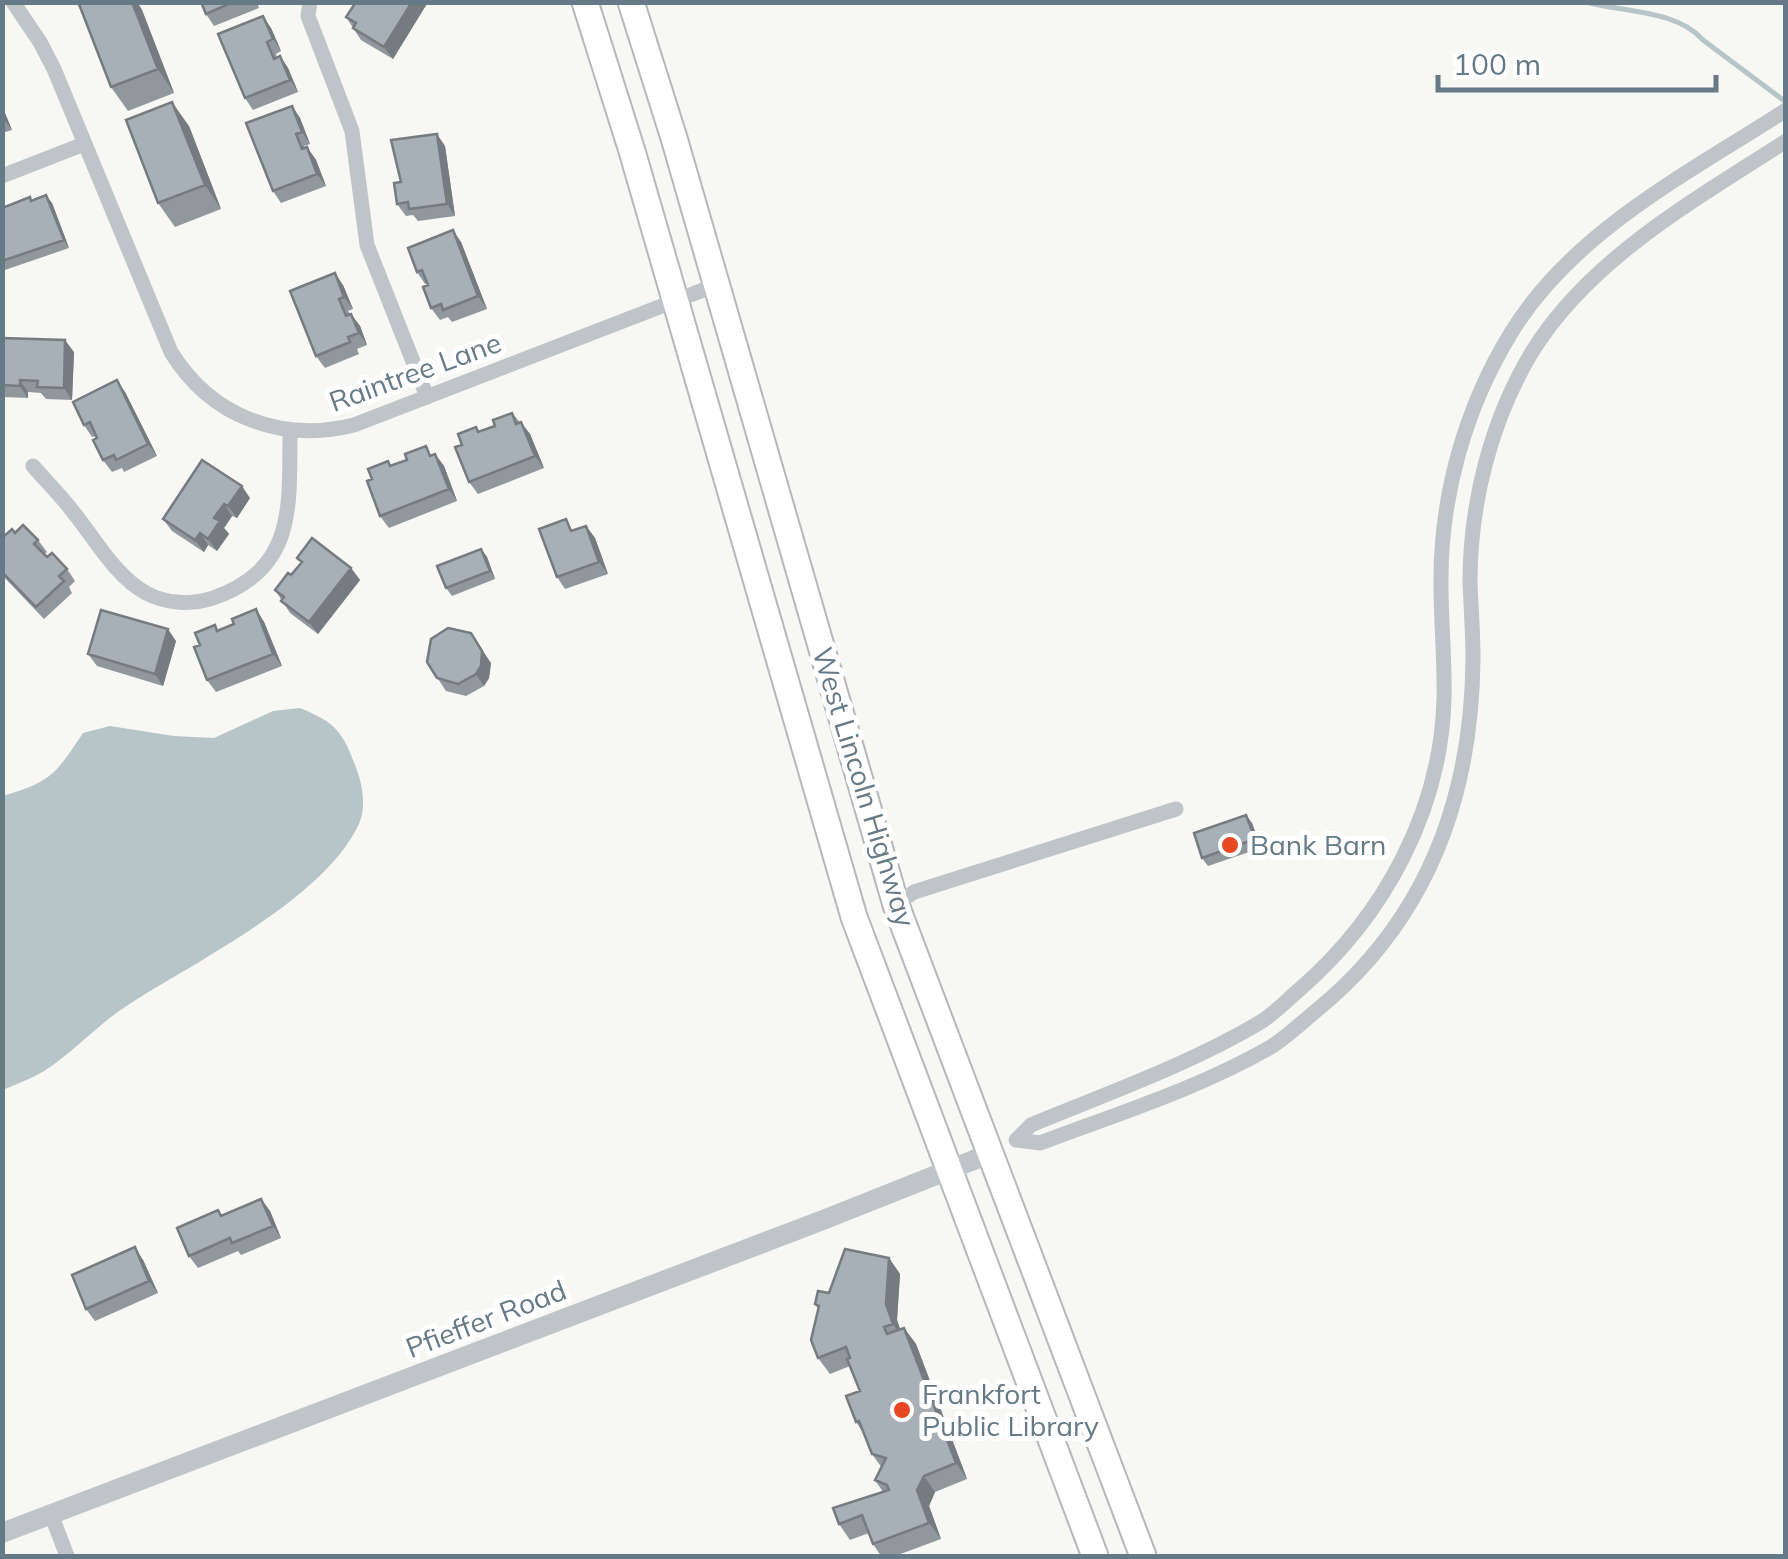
<svg xmlns="http://www.w3.org/2000/svg" width="1788" height="1559" viewBox="0 0 1788 1559" font-family="Mulish,sans-serif">
<style>
.water{fill:#b7c5c8}
.lines{fill:none;stroke-linecap:round;stroke-linejoin:round}
.stream{stroke:#b7c5c8;stroke-width:5}
.primary-casing{stroke:#b3b8bc;stroke-width:29}
.minor{stroke:#bfc4c8;stroke-width:15}
.tertiary{stroke:#bfc4c8;stroke-width:20}
.primary{stroke:#fff;stroke-width:25}
.wall{fill:#90979d}
.shaded-wall{fill:#757b7f}
.building{fill:#a7b0b6;stroke:#757b7f;stroke-width:2.5}
.poi-dot{fill:#e84723;stroke:#fff;stroke-width:4}
.labels{text-anchor:middle;stroke-width:10;stroke-linejoin:round;paint-order:stroke}
.street-label{font-size:28px;fill:#657986;stroke:#fff}
.poi-label{font-size:28px;fill:#657986;stroke:#fff;text-anchor:start}
</style>
<rect width="100%" height="100%" fill="#f7f7f4"/>
<path class="water" d="M300,708C334,722 342,730 355,765C362,782 367,806 359,824C324,899 196,961 128,1005C98,1024 74,1052 44,1071C31,1079 16,1084 3,1090V796C52,781 55,775 83,733L110,726L174,736L214,738L273,711Z"/>
<g class="lines">
<path class="stream" d="M1586,2C1622,12 1677,10 1703,40L1786,102"/>
<g class="primary-casing">
<path id="primary" d="M585,2L632,151L854,917L1095,1556
M631,2L674,138L896,905L1143,1556"/>
</g>
<path class="minor" d="M13,2L40,42L54,69L171,352C211,417 281,443 354,425L716,285
M310,2L308,16L352,131L367,245L427,397
M1786,110C1689,173 1573,231 1511,333C1465,408 1440,497 1441,585C1441,623 1445,661 1444,699C1441,811 1384,916 1300,989C1287,1000 1274,1014 1259,1023C1188,1065 1108,1093 1031,1125L1016,1140L1040,1143C1117,1114 1197,1089 1269,1048C1286,1038 1301,1023 1317,1010C1427,920 1472,798 1473,658C1473,633 1471,608 1470,582C1470,503 1491,420 1532,352C1590,258 1695,200 1786,141
M2,176L84,144
M33,466C47,482 62,497 74,513C95,539 116,577 146,593C166,604 192,605 213,598C297,569 289,505 290,432
M896,905L914,892L1176,809
M51,1514L67,1556"/>
<path class="tertiary" d="M2,1533L823,1220L989,1154"/>
<use href="#primary" class="primary"/>
</g>
<path class="wall" d="M76,2H137L142,10L174,93L128,111L111,87L80,9Z
M201,2H257L259,8L214,26L206,14Z
M356,2H428L393,59L361,40L346,17Z
M271,28L281,51L276,54L277,57L280,56L288,68L298,92L253,110L245,98Z
M2,106L12,130L2,133Z
M292,106L300,118L310,144L304,146L305,148L307,147L316,160L326,186L281,203L273,191Z
M189,126L221,209L175,227L158,203Z
M445,146L455,216L418,221L413,215L406,216L397,204L401,182Z
M32,201L52,203L69,248L2,271V208Z
M461,242L487,309L452,322L448,317L440,320L431,308L427,283L425,284L417,272Z
M343,285L353,309L348,311L360,326L367,345L357,349L359,354L325,368L316,356Z
M2,338L74,352L72,400L46,399L41,393L28,392V398L3,397Z
M125,392L157,456L124,472L122,468L112,472L103,460L96,436L92,437L84,425Z
M512,413L530,434L544,468L478,494L469,482L462,445L479,432L495,426Z
M435,454L444,466L457,501L389,528L380,516L372,479L391,466Z
M250,498L237,518L232,516L224,528L229,534L217,551L208,545L204,552L172,531L163,519Z
M586,526L595,538L608,574L565,589L557,577L574,530Z
M15,533L38,540L47,552L44,554L67,569L75,581L69,587L72,593L44,619L2,575V538Z
M481,549L487,557L495,579L452,596L446,588Z
M297,558L351,568L360,580L318,634L290,613L275,590L291,575L301,563Z
M256,609L264,622L282,666L216,692L207,680L200,645L218,630L234,624Z
M176,641L163,686L97,666L88,654Z
M427,662L491,663L489,678L484,686L466,696L446,691Z
M1252,823L1261,848L1208,866L1202,858Z
M261,1199L270,1211L281,1238L241,1255L238,1251L198,1268L189,1256L222,1216Z
M889,1258L900,1274L897,1320L900,1329L904,1328L916,1344L967,1479L935,1492L929,1506L941,1539L895,1556H881L873,1544L869,1533L850,1540L839,1524L883,1492L875,1480L882,1468L872,1454L864,1434L856,1422L860,1391L850,1366L830,1374L818,1358V1309L815,1304Z
M143,1260L158,1293L95,1321L86,1309Z"/>
<path class="shaded-wall" d="M132,2H137L142,10L174,93L158,69Z
M412,2H428L393,59L384,47Z
M263,16L271,28L281,51L273,39Z
M280,56L288,68L298,92L290,80Z
M172,102L189,126L221,209L205,185Z
M2,106L12,130L2,117Z
M292,106L300,118L310,144L302,132Z
M437,134L445,146L455,216L447,204Z
M307,147L316,160L326,186L317,174Z
M46,195L52,203L69,248L64,240Z
M453,230L461,242L487,309L478,296Z
M335,273L343,285L353,309L344,297Z
M351,314L360,326L367,345L359,333Z
M65,340L74,352L72,400L64,388Z
M20,380L28,392V398L20,386Z
M117,380L125,392L157,456L148,444Z
M521,422L530,434L544,468L535,456Z
M435,454L444,466L457,501L449,489Z
M242,486L250,498L237,518L228,506Z
M224,504L232,516L224,528L229,534L217,551L208,539L214,518Z
M586,526L595,538L608,574L599,562Z
M200,533L208,545L204,552L195,540Z
M481,549L487,557L495,579L490,571Z
M351,568L360,580L318,634L309,622Z
M256,609L264,622L282,666L273,654Z
M168,629L176,641L163,686L155,674Z
M471,633L491,663L489,678L484,686L476,674Z
M1246,815L1252,823L1261,848L1255,839Z
M261,1199L270,1211L281,1238L273,1226Z
M135,1247L143,1260L158,1293L149,1281Z
M889,1258L900,1274L897,1320L904,1340L893,1324L886,1304Z
M904,1328L916,1344L967,1479L956,1463Z
M924,1476L935,1492L929,1506L941,1539L929,1523L917,1490Z"/>
<path class="building" d="M83,2H132L158,69L111,87L79,4Z
M201,2H233L206,14Z
M356,2H412L384,47L353,28L356,23L346,17Z
M263,16L273,39L267,42L274,59L280,56L290,80L245,98L218,34Z
M172,102L205,185L158,203L126,120Z
M292,106L302,132L296,134L302,149L307,147L317,174L273,191L246,123Z
M437,134L447,204L409,209L408,202L397,204L394,183L401,182L391,140Z
M46,195L64,240L2,261V208L30,197L31,201Z
M453,230L478,296L443,310L441,304L431,308L423,287L428,285L422,270L417,272L408,248Z
M335,273L344,297L339,299L346,316L351,314L359,333L348,337L350,342L316,356L290,291Z
M2,338L65,340L64,388L37,387L38,381L20,380V386L2,385Z
M117,380L148,444L116,460L114,455L103,460L93,440L97,438L90,422L84,425L73,402Z
M512,413L516,424L521,422L535,456L469,482L455,447L462,445L458,434L476,427L478,432L495,426L493,420Z
M426,446L430,456L435,454L449,489L380,516L367,481L372,479L368,469L388,461L390,466L407,460L405,454Z
M202,460L242,486L228,506L224,504L214,518L220,521L208,539L200,533L195,540L163,519Z
M566,519L571,531L586,526L599,562L557,577L539,529Z
M23,525L38,540L34,544L47,557L52,553L67,569L59,576L64,581L36,607L2,572V538L12,529L15,533Z
M312,538L351,568L309,622L281,601L284,597L275,590L288,573L291,575L302,562L297,558Z
M481,549L490,571L446,588L437,566Z
M256,609L273,654L207,680L194,647L200,645L195,633L215,625L217,631L234,624L232,619Z
M101,610L168,629L155,674L88,654Z
M448,628L471,633L482,651L481,666L476,674L458,684L437,678L427,662L431,639Z
M1246,815L1255,839L1202,858L1194,833Z
M261,1199L273,1226L232,1243L230,1238L189,1256L177,1228L218,1210L221,1216Z
M135,1247L149,1281L86,1309L72,1275Z
M845,1249L889,1258L886,1304L893,1324L884,1327L887,1334L904,1328L956,1463L924,1476L917,1490L929,1523L873,1544L862,1515L839,1524L833,1508L889,1490L887,1485L875,1480L886,1458L872,1454L859,1421L856,1422L846,1396L860,1391L847,1359L850,1358L846,1347L818,1358L811,1340L819,1306L815,1304L818,1291L829,1293Z"/>
<g class="poi-dot">
<circle cx="1230" cy="845" r="10"/>
<circle cx="902" cy="1410" r="10"/>
</g>
<g class="labels">
<g class="street-label">
<text transform="translate(415 372) rotate(-20)" y="10">Raintree Lane</text>
<text transform="translate(864 787) rotate(73)" y="10">West Lincoln Highway</text>
<text transform="translate(486 1319) rotate(-21)" y="10">Pfieffer Road</text>
</g>
<g class="poi-label">
<text x="1250" y="855">Bank Barn</text>
<text x="922" y="1404">Frankfort<tspan x="922" dy="32">Public Library</tspan></text>
</g>
</g>
<rect width="1788" height="1559" fill="none" stroke="#657986" stroke-width="10"/>
<path d="M1438 75v15h278v-15" fill="none" stroke="#657986" stroke-width="5"/>
<text x="1453" y="75" font-size="30" fill="#657986" stroke="#ffffff" stroke-width="8" paint-order="stroke">100 m</text>
</svg>
